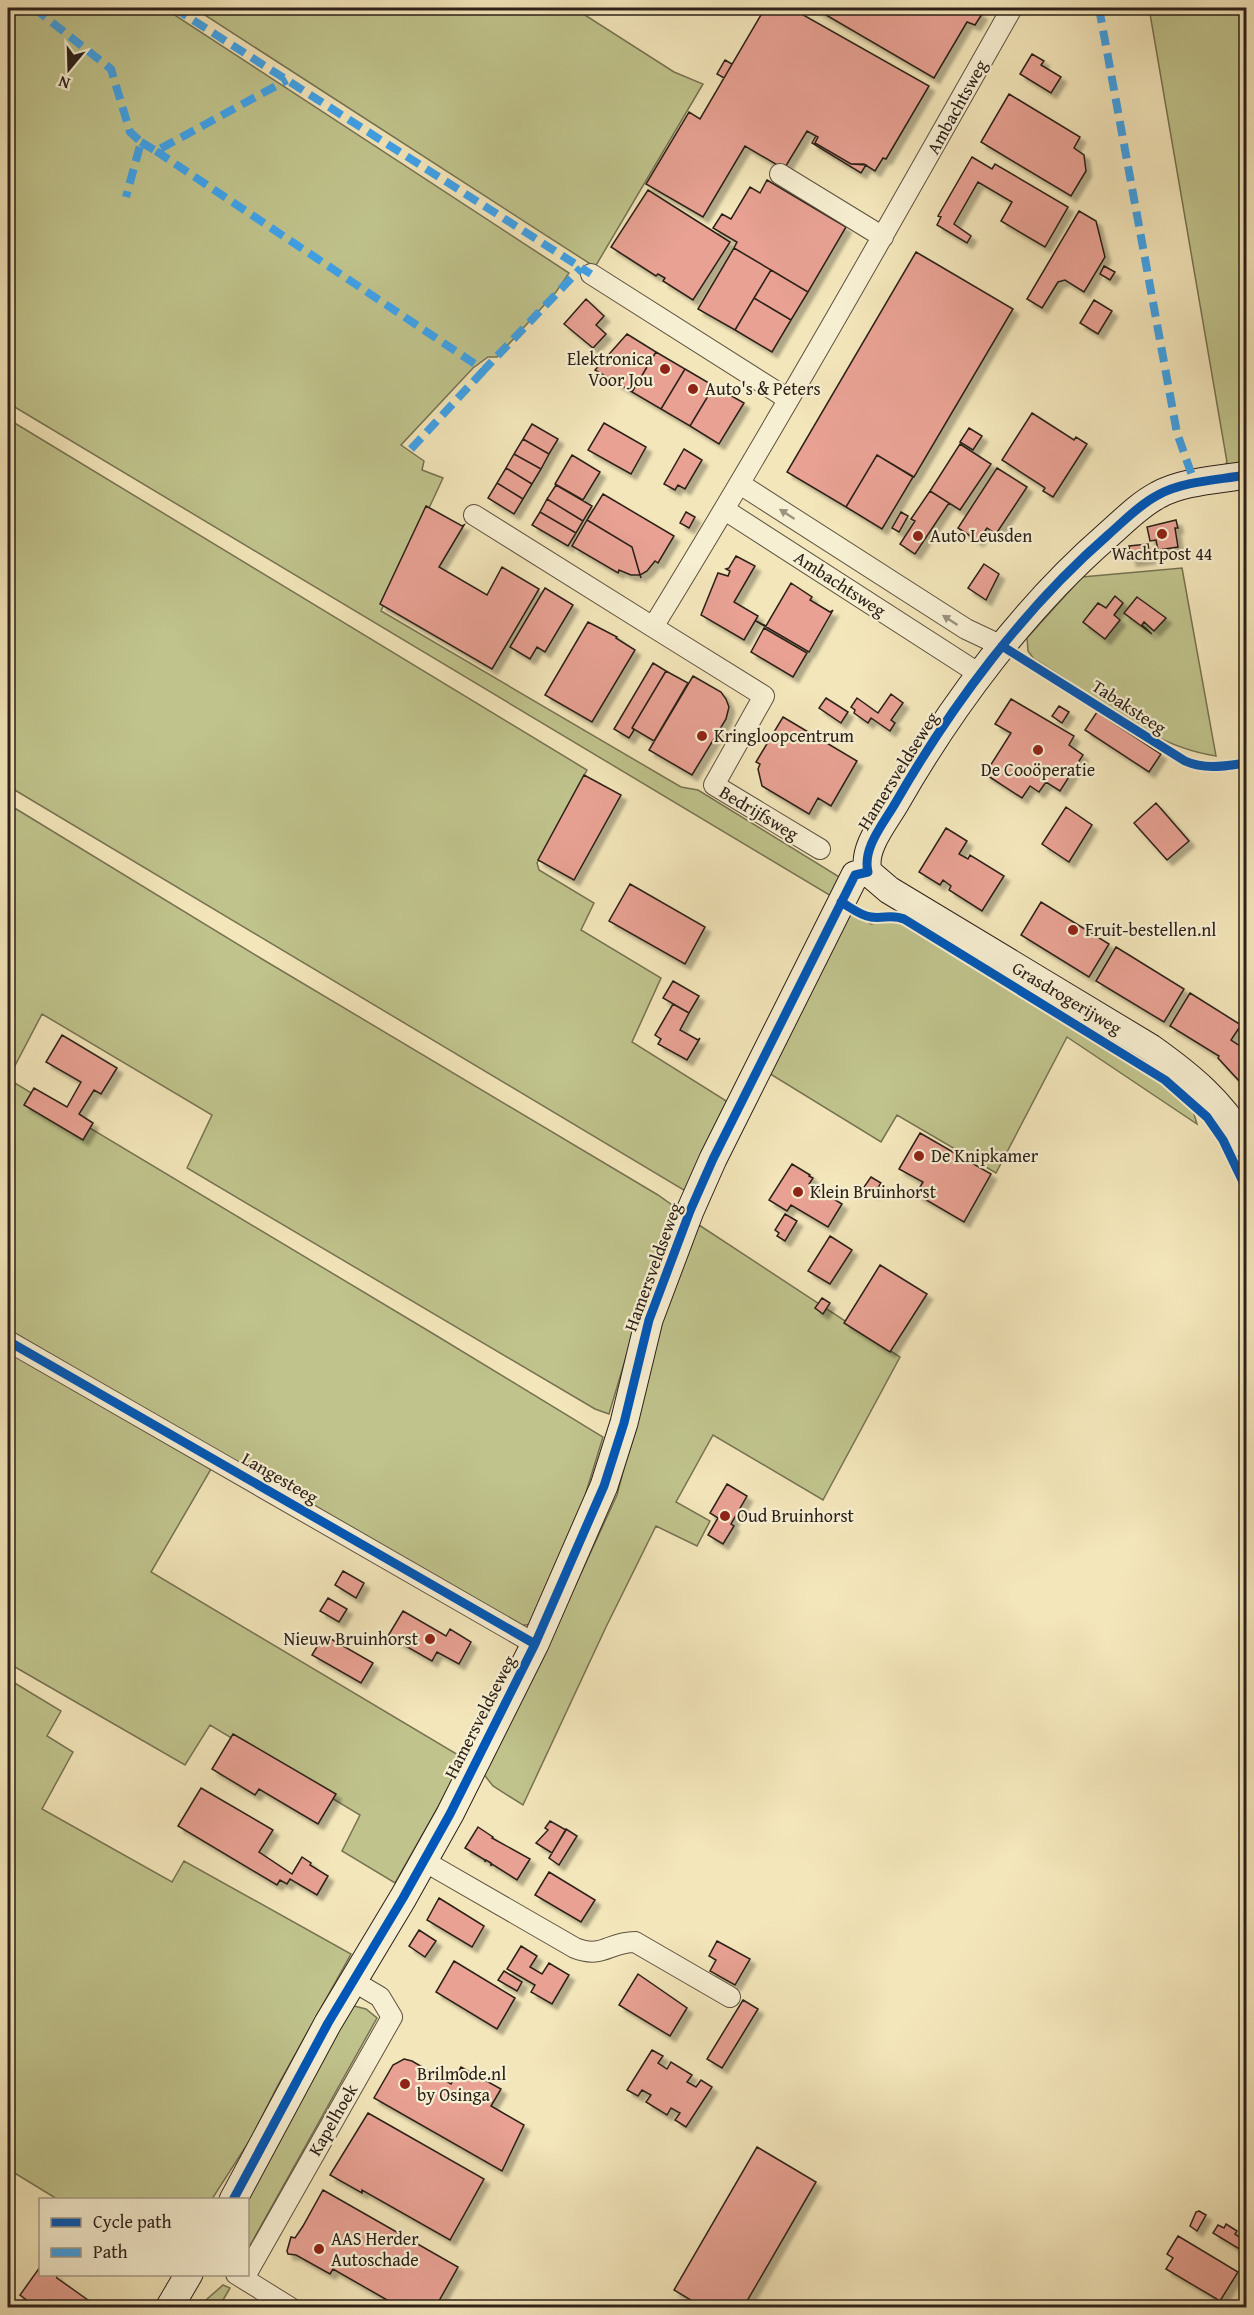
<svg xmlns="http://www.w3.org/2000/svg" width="1254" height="2315" viewBox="0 0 1254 2315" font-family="'Gentium Book Plus',serif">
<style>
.green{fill:#c0c38c;stroke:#767252;stroke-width:1.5}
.building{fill:#e8a193;stroke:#2c2019;stroke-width:1.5;filter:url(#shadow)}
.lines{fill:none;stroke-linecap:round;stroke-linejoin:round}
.street-casing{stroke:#5e5241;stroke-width:22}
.secondary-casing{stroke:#2c2019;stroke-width:29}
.street{stroke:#f7efd2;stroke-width:20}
.secondary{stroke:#f7efd2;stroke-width:27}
.quiet{stroke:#3ea2ea;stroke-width:8;stroke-dasharray:15 8;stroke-linecap:butt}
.cycleway-casing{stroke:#f7efd2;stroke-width:13}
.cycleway{stroke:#0057b8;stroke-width:9}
.oneway{fill:#9c927f}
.poi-dot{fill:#8f2418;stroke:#f7efd2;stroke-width:2}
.labels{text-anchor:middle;stroke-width:4.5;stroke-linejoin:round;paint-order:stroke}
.street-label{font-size:18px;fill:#2c2019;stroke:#f7efd2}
.poi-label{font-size:18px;fill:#2c2019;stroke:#f7efd2;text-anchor:start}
</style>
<defs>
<filter id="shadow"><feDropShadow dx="5.5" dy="5.5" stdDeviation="1.5" flood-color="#0004"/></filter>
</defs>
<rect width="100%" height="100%" fill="#f3e6ba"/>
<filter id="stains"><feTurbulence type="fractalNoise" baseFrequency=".00333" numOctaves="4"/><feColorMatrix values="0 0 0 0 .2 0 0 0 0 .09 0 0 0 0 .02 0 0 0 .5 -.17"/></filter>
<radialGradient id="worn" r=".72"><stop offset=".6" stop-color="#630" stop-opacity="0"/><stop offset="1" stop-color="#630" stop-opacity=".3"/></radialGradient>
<path class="green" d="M8,8H164L569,273L556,292L497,357H488L473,368L401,445L424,461L422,470L443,478L381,611L681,787L698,790L841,878L831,896L8,403Z
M194,8H574L674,72L703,84L595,267Z
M1149,8H1246V467L1221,472L1227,462Z
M8,419L587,770L537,863L539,870L594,903L581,930L661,978L632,1042L728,1102L687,1192L8,786Z
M1182,568L1216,756C1147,746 1092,693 1034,659L1028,651L1027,638L1082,577Z
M8,804L262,959L658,1195L679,1210C649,1275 630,1344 609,1414L595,1409L187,1168L212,1115L42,1014L8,1079L432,1333L603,1437L580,1512L531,1624L519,1626L428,1576L8,1329Z
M847,911L871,924L892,920L901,923L1190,1101L1197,1124L1067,1037L996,1173L897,1115L881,1142L767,1072Z
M699,1225L900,1357L823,1500L713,1435L676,1502L710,1521L697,1546L656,1526L606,1627L523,1805L493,1786L482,1772L536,1671L617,1495L663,1317Z
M8,1350L211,1469L151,1572L465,1759L395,1883L342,1851L360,1815L210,1725L185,1765L8,1663Z
M8,1679L61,1711L47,1736L73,1752L42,1809L172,1882L184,1861L351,1954L278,2085L250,2140L212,2199H57L8,2169Z
M350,2005L366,2009L377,2018L248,2249V2200Z
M223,2285L230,2288L219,2307H198Z"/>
<path class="building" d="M765,8H791L929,86L886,159L883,158L875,171L864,164H851L815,143L818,137L807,131L784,169L745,146L703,217L646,184L689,112L700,119Z
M814,8H978L976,11L982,14L975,25L967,22L934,78Z
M1032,54L1044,61L1041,65L1061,77L1051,93L1020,74Z
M725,60L732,64L724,78L717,74Z
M1009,94L1080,137L1074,148L1084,155L1086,171L1071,196L981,142Z
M816,136L818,137L815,143L851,164L866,165L861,173L812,143Z
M972,157L992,169L995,164L1068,207L1045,247L1001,221L1012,202L978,182L954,224L971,236L967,243L937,225L941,217L938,216Z
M767,180L846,227L808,292L734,248L737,242L713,228L722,214L731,219L750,187L760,193Z
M648,190L730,242L693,300L663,281L665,278L658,274L656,276L611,247Z
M1079,211L1096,221L1105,257L1084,292L1065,280L1058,282L1042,308L1027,299Z
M734,248L771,270L735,330L698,309Z
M916,252L1013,309L914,477L877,455L846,507L787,472Z
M1104,266L1115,272L1110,280L1100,274Z
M771,270L808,292L791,320L754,298Z
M754,298L791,320L772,352L735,330Z
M586,299L604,316L596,325L606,334L593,348L564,324Z
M1094,300L1112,311L1098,334L1080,323Z
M627,334L656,352L632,392L595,370Z
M656,352L685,369L661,409L632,392Z
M685,369L714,386L690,426L661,409Z
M714,386L744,403L719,444L690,426Z
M1032,413L1074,440L1076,437L1087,444L1053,497L1043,491L1045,488L1044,487L1002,460Z
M604,423L646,447L631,474L588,450Z
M532,424L558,439L549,454L523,439Z
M969,428L982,436L973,450L960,442Z
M523,439L549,454L541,469L514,454Z
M960,444L991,464L960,510L930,491Z
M684,449L702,460L685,489L678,485L675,490L664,484Z
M514,454L541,469L532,484L506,468Z
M572,455L600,472L583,500L555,484Z
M877,455L913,477L882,529L846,507Z
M506,468L532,484L523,499L497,483Z
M997,468L1027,487L996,534L987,528L978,541L958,528Z
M497,483L523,499L514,514L488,498Z
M556,485L592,506L583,521L547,499Z
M930,491L949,503L915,554L900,544L915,521L911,519Z
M603,494L674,536L658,563L655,561L647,571L640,575L641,578L632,547L587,520Z
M547,499L583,521L576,533L540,512Z
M426,506L462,526L464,525L439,567L487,595L502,567L539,589L492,669L380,604Z
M540,512L576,533L568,546L532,525Z
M686,512L695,517L689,528L680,523Z
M901,512L908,516L899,532L892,528Z
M587,520L632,547L640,575H631L619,570L618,573L572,546Z
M1176,520L1178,528H1175L1178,547L1158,550L1156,540L1150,541L1147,527Z
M1148,544L1150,558L1131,561L1129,546Z
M736,556L755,566L734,602L758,616L744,640L701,615L718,573L728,576L730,571L726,569L729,568Z
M984,564L999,574L986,600L968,588Z
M791,583L812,597L810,600L830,612L833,610L809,652L756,621L766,626Z
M545,588L573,605L545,652L537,647L530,659L510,647Z
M1115,596L1123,603L1114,615L1120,620L1105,639L1083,622L1098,603L1106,608Z
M1137,597L1166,618L1154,631L1144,622L1142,625L1152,634L1124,613Z
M588,622L617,637L616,638L635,650L592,722L545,695Z
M764,628L807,653L793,677L751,652Z
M653,663L666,671L632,728L634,730L629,738L614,729Z
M666,671L688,683L654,741L632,728Z
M693,676L721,692L726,699L729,707L726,719L692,775L649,750Z
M891,694L903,703L891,720L895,723L890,731L871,718L868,723L854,713L855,710L851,707L857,698L878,713Z
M826,698L848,712L841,723L819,708Z
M1011,699L1074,736L1069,745L1083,755L1060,791L1046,782L1039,792L1030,786L1022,798L985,774L1011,733L995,724Z
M1059,706L1069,712L1062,723L1052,716Z
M1097,712L1161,754L1149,772L1085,730Z
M783,717L857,761L831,806L818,798L809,814L762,786L758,769L760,764L756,762Z
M584,775L621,795L574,880L538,860Z
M1156,803L1189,841L1167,860L1134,823Z
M1066,807L1092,825L1069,862L1042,844Z
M946,828L967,841L959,854L968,859L970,855L1004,876L982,911L949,890L951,886L943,880L940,885L919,872Z
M630,884L705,927L685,964L609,921Z
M1041,902L1109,944L1089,977L1021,935Z
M1116,947L1184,989L1164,1022L1096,981Z
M673,981L699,996L689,1013L663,998Z
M1190,993L1241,1025L1231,1040L1246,1050V1077L1241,1083L1218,1058L1219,1056L1170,1026Z
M673,1004L689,1013L680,1030L698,1040L700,1038L687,1060L658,1044L661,1039L655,1035Z
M62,1035L117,1068L101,1094L94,1090L79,1114L93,1123L83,1140L24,1105L34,1088L67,1107L81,1082L46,1062Z
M920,1133L991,1174L964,1222L916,1194L923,1182L899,1169Z
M792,1164L810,1175L809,1176L813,1178L809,1184L842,1204L828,1227L791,1205L787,1211L769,1200Z
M871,1177L881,1183L874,1194L864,1187Z
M785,1214L797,1221L785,1241L777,1236L779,1233L775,1230Z
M830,1236L852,1250L830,1284L808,1271Z
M880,1265L927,1294L890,1352L844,1323Z
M822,1298L830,1303L823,1314L815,1308Z
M727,1484L747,1496L731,1524L734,1526L723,1544L708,1535L718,1518L710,1513Z
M343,1571L364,1583L356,1598L335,1585Z
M328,1598L347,1609L339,1622L320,1611Z
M403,1611L446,1636L450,1629L471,1642L459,1664L437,1652L432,1661L388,1636Z
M324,1635L373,1663L361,1683L312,1655Z
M233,1734L336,1794L318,1824L259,1789L255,1795L212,1769Z
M201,1788L273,1830L259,1852L292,1874L302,1857L311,1863L310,1865L328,1876L317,1895L290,1879L287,1884L280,1880L277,1885L178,1826Z
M550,1821L566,1830L552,1853L536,1843L548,1830L545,1828Z
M478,1827L493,1837L492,1838L530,1859L517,1880L492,1864L491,1866V1863L486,1860L485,1862V1860L465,1848Z
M566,1829L577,1836L559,1865L549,1858Z
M549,1872L595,1900L581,1922L535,1895Z
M439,1898L484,1926L472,1947L427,1920Z
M419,1930L436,1941L425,1957L409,1946Z
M717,1941L750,1959L735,1985L710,1971L716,1960L709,1956Z
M521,1946L537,1956L530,1967L542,1974L549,1963L569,1975L552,2004L531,1992L535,1985L507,1969Z
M454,1961L515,1998L497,2029L436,1992Z
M504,1971L522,1982L517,1991L498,1980Z
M638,1974L687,2008L670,2036L619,2005Z
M743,2000L758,2009L722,2068L707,2059Z
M652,2050L663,2056L658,2063L667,2069L671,2062L692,2075L687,2082L696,2087L701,2080L712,2087L686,2127L675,2120L680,2113L671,2108L667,2115L646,2102L651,2095L642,2090L638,2096L627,2090Z
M404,2059L412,2061L451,2084L461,2067L501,2089L491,2106L524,2125L502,2171L374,2098L393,2065Z
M368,2113L484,2179L450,2240L362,2190V2193L330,2175Z
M757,2147L816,2182L743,2308H704L674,2290Z
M323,2190L458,2267L435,2308H401L333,2269L330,2274L296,2255L288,2254L287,2251L291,2237L295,2238L303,2226Z
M1199,2211L1206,2215L1197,2231L1190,2226L1196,2212Z
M1226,2224L1237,2231L1235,2234L1246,2242L1241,2250L1213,2233L1218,2225L1224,2228Z
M1178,2236L1238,2272L1220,2301L1166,2269L1173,2258L1167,2254Z
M40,2267V2274H56L57,2278L95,2305L94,2308H37L20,2295Z"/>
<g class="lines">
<g class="street-casing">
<path id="street" d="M780,174L883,237
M591,274L788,399
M740,484L966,629L1002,646
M725,510L981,675
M474,515L653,627
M820,849L714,785L764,696L653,627C778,423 895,215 1012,8
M8,1341L535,1644
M424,1861L575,1948C603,1959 608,1942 635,1942L730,1997
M248,2271L392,2017L380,1997L353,1981
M236,2274L291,2308"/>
</g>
<g class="secondary-casing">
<path id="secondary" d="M868,872C862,848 884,823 896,802C951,706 1024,608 1108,535C1124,521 1139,505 1158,495C1183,481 1218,480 1246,475
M868,872L889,890L1151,1048C1189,1075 1224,1103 1246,1145
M233,2200L328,2023L403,1898L450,1814L535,1644L604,1486L624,1423L649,1320L690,1211L713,1159L855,875L868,872
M169,2308L189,2274"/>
</g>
<use href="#street" class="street"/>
<use href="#secondary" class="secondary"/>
<path class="quiet" d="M34,8L111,69L130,132L141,142L126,197
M174,8L591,274
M1099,8L1177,433L1195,484
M141,142L156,151L287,80
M156,151L484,370L581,268
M411,449L484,370"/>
<g class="cycleway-casing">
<path id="cycleway" d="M1002,646L1185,761C1205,770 1225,766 1246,763
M841,902C850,907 861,916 871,917C883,919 892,914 904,919L1165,1080L1207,1117L1223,1140L1246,1188
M8,1341L535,1644
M233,2200L328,2023L403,1898L450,1814L535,1644L604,1486L624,1423L649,1320L690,1211L713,1159L855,875L868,872C862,848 884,823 896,802C951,706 1024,608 1108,535C1124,521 1139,505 1158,495C1183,481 1218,480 1246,475"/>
</g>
<use href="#cycleway" class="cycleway"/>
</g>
<defs><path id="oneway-solid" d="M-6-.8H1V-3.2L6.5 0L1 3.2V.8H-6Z" transform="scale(1.5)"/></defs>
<g class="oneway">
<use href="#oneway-solid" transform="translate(787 514) rotate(-147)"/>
<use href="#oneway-solid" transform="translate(950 620) rotate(-147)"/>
</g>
<g class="poi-dot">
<circle cx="665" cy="369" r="6"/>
<circle cx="693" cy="389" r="6"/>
<circle cx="1162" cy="534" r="6"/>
<circle cx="918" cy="536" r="6"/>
<circle cx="702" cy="736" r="6"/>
<circle cx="1038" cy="750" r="6"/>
<circle cx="1073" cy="930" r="6"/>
<circle cx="919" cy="1156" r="6"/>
<circle cx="798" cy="1192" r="6"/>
<circle cx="725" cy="1516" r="6"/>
<circle cx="430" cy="1639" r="6"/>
<circle cx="405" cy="2084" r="6"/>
<circle cx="319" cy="2249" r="6"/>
</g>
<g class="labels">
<g class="street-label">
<text transform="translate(957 107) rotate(-61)" y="6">Ambachtsweg</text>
<text transform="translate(840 584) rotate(33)" y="6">Ambachtsweg</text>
<text transform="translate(1129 707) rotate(33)" y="6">Tabaksteeg</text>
<text transform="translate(898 771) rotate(-58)" y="6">Hamersveldseweg</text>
<text transform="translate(759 813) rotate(31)" y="6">Bedrijfsweg</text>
<text transform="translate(1067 998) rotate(31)" y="6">Grasdrogerijweg</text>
<text transform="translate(653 1267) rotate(-70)" y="6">Hamersveldseweg</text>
<text transform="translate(280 1478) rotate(30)" y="6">Langesteeg</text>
<text transform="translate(480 1717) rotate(-63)" y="6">Hamersveldseweg</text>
<text transform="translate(333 2120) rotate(-60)" y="6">Kapelhoek</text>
</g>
<g class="poi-label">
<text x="653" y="365" text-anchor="end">Elektronica<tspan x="653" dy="21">Voor Jou</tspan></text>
<text x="705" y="395">Auto's &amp; Peters</text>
<text x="930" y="542">Auto Leusden</text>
<text x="1162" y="560" text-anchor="middle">Wachtpost 44</text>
<text x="714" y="742">Kringloopcentrum</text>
<text x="1038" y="776" text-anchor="middle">De Cooöperatie</text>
<text x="1085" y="936">Fruit-bestellen.nl</text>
<text x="931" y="1162">De Knipkamer</text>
<text x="810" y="1198">Klein Bruinhorst</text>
<text x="737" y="1522">Oud Bruinhorst</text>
<text x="418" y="1645" text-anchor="end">Nieuw Bruinhorst</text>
<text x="417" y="2080">Brilmode.nl<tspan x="417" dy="21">by Osinga</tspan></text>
<text x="331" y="2245">AAS Herder<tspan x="331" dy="21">Autoschade</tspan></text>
</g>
</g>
<rect width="1254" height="2315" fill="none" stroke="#f3e6ba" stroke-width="30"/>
<rect x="9" y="9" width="1236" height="2297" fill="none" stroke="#2c2019" stroke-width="3"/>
<rect x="15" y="15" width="1224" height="2285" fill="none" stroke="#2c2019" stroke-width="1.5"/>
<rect x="39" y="2198" width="210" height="78" fill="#f7efd2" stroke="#a69c88" stroke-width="1.5"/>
<rect x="51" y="2218" width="30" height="9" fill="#0057b8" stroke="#a69c88" stroke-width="1.5"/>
<text x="93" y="2228" font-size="18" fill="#2c2019">Cycle path</text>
<rect x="51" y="2248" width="30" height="9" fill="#3ea2ea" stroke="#a69c88" stroke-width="1.5"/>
<text x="93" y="2258" font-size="18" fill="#2c2019">Path</text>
<g transform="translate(69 69) rotate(199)" stroke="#f7efd2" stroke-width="4.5" paint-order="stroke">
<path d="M0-4.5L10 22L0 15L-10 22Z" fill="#2c2019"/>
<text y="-9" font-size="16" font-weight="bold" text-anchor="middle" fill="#2c2019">N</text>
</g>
<rect width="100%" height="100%" filter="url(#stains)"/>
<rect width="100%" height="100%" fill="url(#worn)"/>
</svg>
